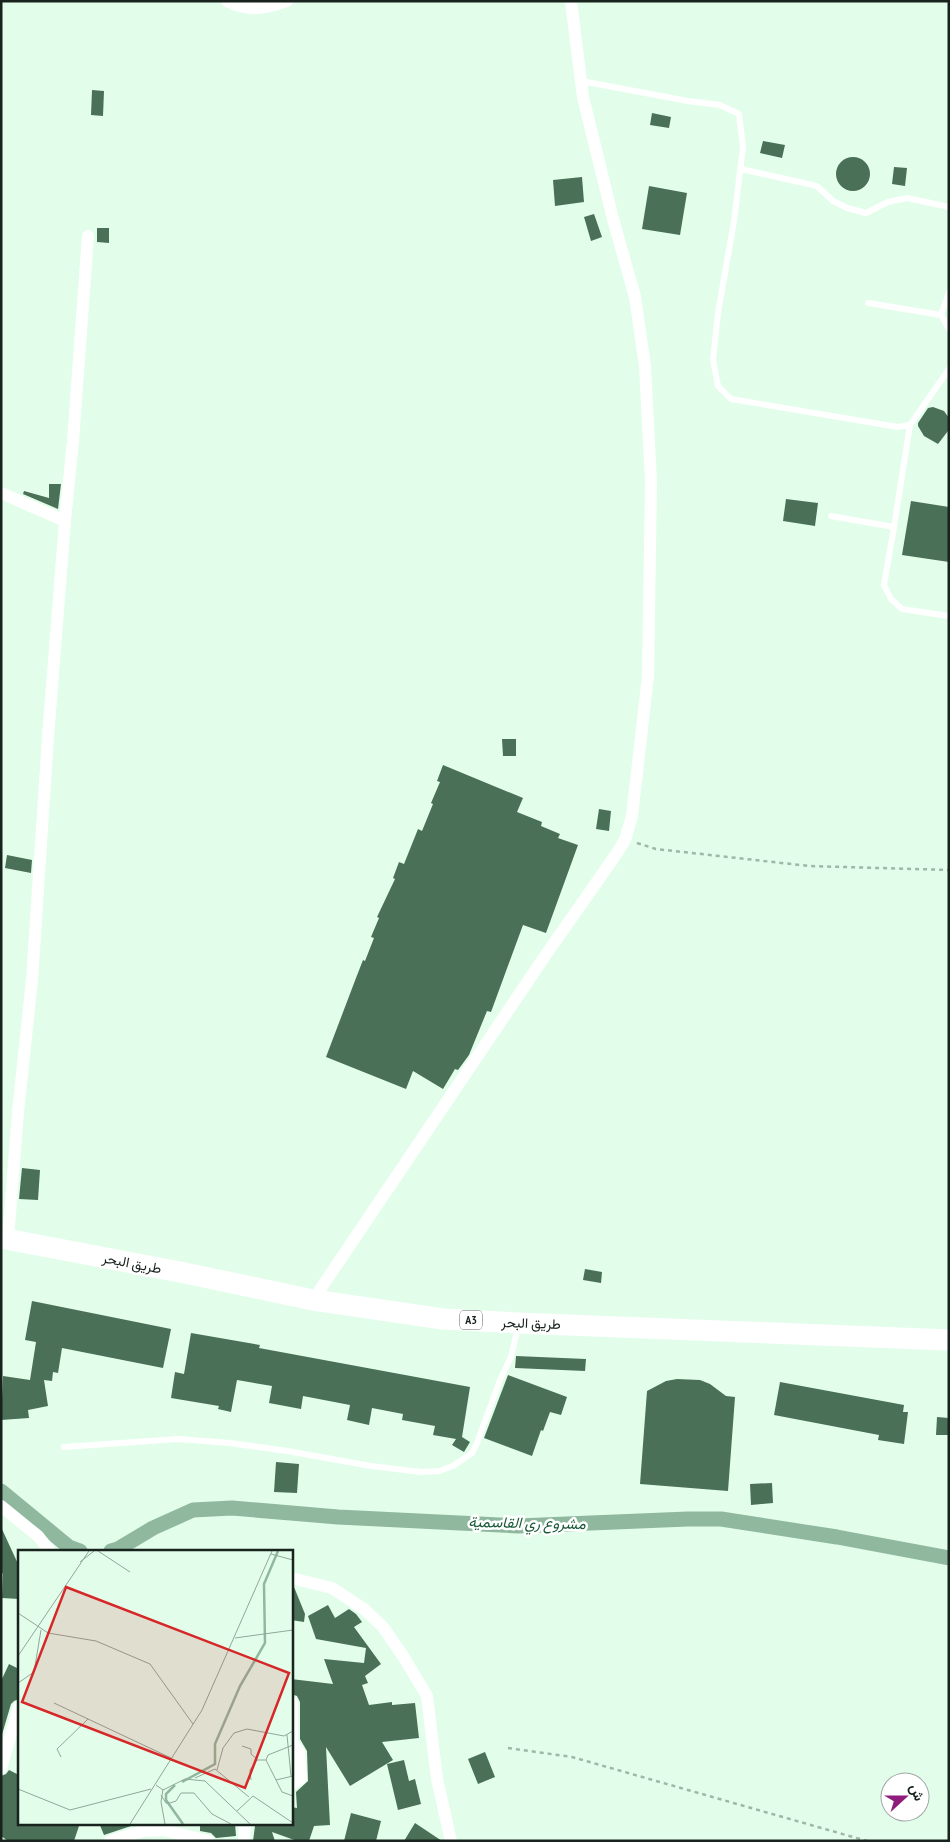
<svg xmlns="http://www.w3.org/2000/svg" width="950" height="1842" viewBox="0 0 950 1842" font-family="'PT Sans Narrow',Vazirmatn,sans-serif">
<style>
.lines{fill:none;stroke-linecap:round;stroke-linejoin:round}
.canal{stroke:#90b89e;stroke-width:15}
.building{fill:#4a7057}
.path{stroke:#a0b6a7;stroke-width:2.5;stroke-dasharray:4 4;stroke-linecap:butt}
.service{stroke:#fff;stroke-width:6}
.minor{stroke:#fff;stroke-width:12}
.trunk{stroke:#fff;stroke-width:21}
.labels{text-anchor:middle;stroke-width:5;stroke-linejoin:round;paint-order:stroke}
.shield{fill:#fff;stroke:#5e6561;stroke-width:1}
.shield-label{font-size:12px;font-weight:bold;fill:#19231d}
.street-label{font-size:14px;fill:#19231d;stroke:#fff}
.water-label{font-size:15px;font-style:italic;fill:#185a37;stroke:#fff}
.inset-river{fill:none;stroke:#90b89e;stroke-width:2.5}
.inset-road{fill:none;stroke:#92a699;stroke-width:1}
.view{fill:#d62828;fill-opacity:0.15;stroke:#d62828;stroke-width:2.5}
.inset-edge{fill:none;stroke:#19231d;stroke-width:2.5}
</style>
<rect width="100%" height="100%" fill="#e2feeb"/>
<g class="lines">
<path class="canal" d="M1,1491L69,1547L80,1551
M111,1551L118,1549L153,1528L193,1510L232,1508L338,1517L518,1526L688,1519H721L837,1537L949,1558"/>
</g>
<path class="building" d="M92,90L104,91L103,116L91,115Z
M652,113L671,117L669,128L650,125Z
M763,141L785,145L782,158L760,153Z
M836 174a17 17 0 1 1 34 0a17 17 0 1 1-34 0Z
M894,167L907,168L905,186L892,184Z
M582,177L584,202L555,206L553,180Z
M649,186L687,193L680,235L642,229Z
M594,214L602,237L591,241L584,217Z
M97,228H109V243L97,242Z
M933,407L944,411L949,418L948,431L938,444L924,436L918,426V423L928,408Z
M49,484H61L58,509L23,494L24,491L49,498Z
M786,499L818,503L815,526L783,521Z
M911,501L949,507V562L902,555Z
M502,739H516V756H503Z
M443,765L523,798L517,812L542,822L541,826L560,834L558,838L578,845L546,933L523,925L491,1012L487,1011L469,1055L458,1070L455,1069L443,1089L413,1071L406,1089L326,1057L356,978L363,960L365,961L374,938L371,937L379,918L377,917L395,879L393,878L399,862L404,864L418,829L422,831L433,804L431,803L440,782L437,781Z
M599,809L611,811L609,831L596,829Z
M7,855L32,860L31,873L5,868Z
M22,1168L40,1170L38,1200L19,1199Z
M585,1269L602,1272L601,1283L583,1280Z
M32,1301L171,1329L163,1368L62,1348L58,1373L53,1372L52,1381L44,1380L48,1406L28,1410L29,1418L1,1420L3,1376L30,1380L36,1342L25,1340Z
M191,1333L260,1345L259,1348L470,1387L462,1437L470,1442L464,1452L452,1445L456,1439L433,1435L435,1426L402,1420L403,1414L372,1408L369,1425L347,1420L350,1405L303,1396L301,1409L269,1403L272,1386L237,1380L231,1412L218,1409L219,1406L171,1398L175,1372L184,1374Z
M516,1356L586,1359L585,1371L515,1368Z
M508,1375L567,1397L561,1415L550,1412L543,1431L541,1430L532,1456L484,1438Z
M677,1379L700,1380L710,1384L726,1396L735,1397L728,1491L640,1484L647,1391L666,1381Z
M780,1382L904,1405L903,1412H908L904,1444L878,1440L879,1435L774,1415Z
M937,1417L949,1418V1435H936Z
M276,1462L299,1464L297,1493L274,1492Z
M772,1483L773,1503L751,1505L750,1484Z
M1,1527L19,1566V1599L2,1598L3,1573L1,1574Z
M291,1586L294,1587L305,1614L304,1622L291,1620Z
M328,1605L335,1618L349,1609L356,1614L362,1622L354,1627L381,1664L365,1676L368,1683L362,1685L369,1705L392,1702V1705L415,1703L419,1738L382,1742L393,1760L350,1786L326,1747L330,1825L314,1826L309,1841H297L272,1832L275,1841H253L255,1826L253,1823H291V1807L297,1808L296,1792L308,1781L307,1751L300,1739V1702L297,1696L291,1694V1679L333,1684L324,1659L364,1663L366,1648L316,1639L308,1616Z
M9,1664L19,1669V1699L14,1701L11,1704L1,1738V1681Z
M485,1752L495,1777L478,1784L468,1759Z
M404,1760L409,1781L415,1779L421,1804L398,1810L387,1764Z
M9,1770L19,1775V1823H80L74,1841H8L1,1836V1776L6,1774Z
M351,1813L381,1821L376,1841H344Z
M99,1823H140L104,1835Z
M200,1823H235L236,1836L216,1838L211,1833L200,1831Z
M415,1823L442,1841H404Z"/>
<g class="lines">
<path class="path" d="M637,843L656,849L809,866L949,870
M508,1748L572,1757L867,1841"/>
<path class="service" d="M581,81L688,101L720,105L739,114L743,147L734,221L718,313L713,360L718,386L731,399L898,427L910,425L949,369
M741,169L817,186L833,201L847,208L866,213L888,202L907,198L949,207
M868,303L941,315L949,329
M941,315L949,292
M831,516L894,527L910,425
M894,527L884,585L891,599L902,609L949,616
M64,1447L178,1439L230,1443L287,1451L371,1466L421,1472L439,1471L453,1466L472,1453L477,1443L500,1380L511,1357L518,1327"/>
<path class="minor" d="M227,1C250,12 263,9 287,1
M1,493L65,521
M8,1239L18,1112L32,980L48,737L65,521L73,441L88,236
M313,1300L547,953L615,856L625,840L632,816L648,676L651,482L645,366L635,297L613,219L583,97L571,1
M1,1506L38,1536L50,1551
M291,1578L332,1588L364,1609L383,1627L403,1656L427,1696L437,1779L451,1841
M1,1768L19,1707
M291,1785L301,1778L299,1752L292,1742V1702
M110,1841L143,1831L163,1830L209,1841
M244,1841L245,1823"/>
<path class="trunk" d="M1,1238L180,1272L313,1300L443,1319L518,1323L949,1340"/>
</g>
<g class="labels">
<rect class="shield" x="460" y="1310.5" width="22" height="19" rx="4"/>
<g class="shield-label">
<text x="471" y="1324">A3</text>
</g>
<g class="street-label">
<text transform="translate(132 1263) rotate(11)" y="5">طريق البحر</text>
<text transform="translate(531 1323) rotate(2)" y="5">طريق البحر</text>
</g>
<g class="water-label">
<text transform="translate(527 1523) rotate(1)" y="5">مشروع ري القاسمية</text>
</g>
</g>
<g transform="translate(18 1550)">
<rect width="275" height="275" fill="#e2feeb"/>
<path class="inset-river" d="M164,232L197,214V194L222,136L247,93L246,34L260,1M157,235L148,244V250L165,274"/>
<path class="inset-road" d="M80,1L112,22M253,4L275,10M62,12L76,1M0,63L30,83L78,91L132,114L175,174M217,88L275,80M0,106L71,1M0,133L16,122L23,80M36,153L153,208M269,185L273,226M275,195L250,205L248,210L264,242L275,246M224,196L233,199V204L239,209M43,207L39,199L70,169M199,220L205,198L216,183L229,179L266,186L275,181M177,228L197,219L231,247M233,230L232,220L239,210H248M258,230L275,226M138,235L145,240L167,229L187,231L232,274M0,239L52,260L133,239M145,239L143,252L147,274M143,245L148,253H152L158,251L163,243H176L194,264L213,274M219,261L235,246L275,273M112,274L184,160L254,1"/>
<path class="view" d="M48,37L271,123L227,238L4,152Z"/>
<rect width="275" height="275" class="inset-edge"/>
</g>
<rect width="950" height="1842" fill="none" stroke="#19231d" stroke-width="5"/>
<g transform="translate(905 1797) rotate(69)"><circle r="24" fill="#ffffff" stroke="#a3a7a5"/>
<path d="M0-4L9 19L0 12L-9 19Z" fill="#8f1c7c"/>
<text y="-8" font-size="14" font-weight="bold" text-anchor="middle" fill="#19231d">ش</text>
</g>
</svg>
